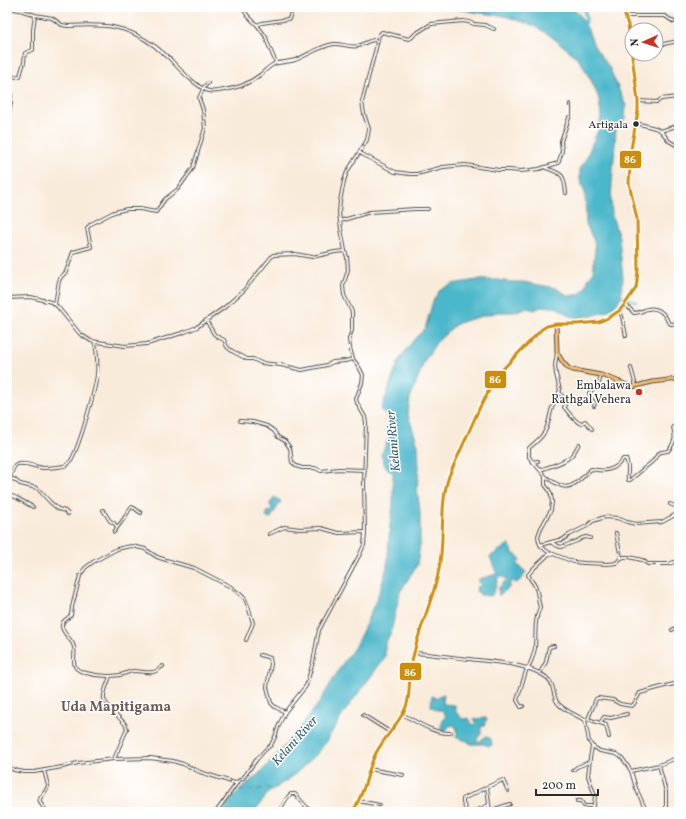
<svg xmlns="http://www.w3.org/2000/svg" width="686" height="819" viewBox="0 0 686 819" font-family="Vollkorn,serif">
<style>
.water{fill:#4cb7ca;stroke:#3c717a}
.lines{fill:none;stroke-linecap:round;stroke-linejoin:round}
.canal{stroke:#4cb7ca;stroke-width:2}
.river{stroke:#4cb7ca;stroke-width:3.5}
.ferry{stroke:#38636b;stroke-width:1;stroke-dasharray:5 4;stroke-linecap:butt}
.minor-casing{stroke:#4a4845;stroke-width:4}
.major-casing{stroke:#4a4845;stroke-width:5}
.minor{stroke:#fff;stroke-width:2}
.major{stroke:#f8bf6c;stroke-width:3}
.bus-1-casing{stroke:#fff;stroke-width:6}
.bus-1{stroke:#ce8d09;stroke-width:3}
.bus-dot{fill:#2b2b2b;stroke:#fff;stroke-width:1.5}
.poi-dot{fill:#c8321e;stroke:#fff;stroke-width:1.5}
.labels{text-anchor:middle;stroke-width:3;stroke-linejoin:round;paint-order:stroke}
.bus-label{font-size:11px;fill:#2b2b2b;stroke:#fff;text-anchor:end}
.poi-label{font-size:12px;fill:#2b2b2b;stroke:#fff;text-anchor:end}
.water-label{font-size:13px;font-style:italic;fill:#38636b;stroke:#fff}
.quarter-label{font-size:14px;font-weight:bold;fill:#6d5957;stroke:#fff}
.line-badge{stroke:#fff;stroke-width:1.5}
.badge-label{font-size:11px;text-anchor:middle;font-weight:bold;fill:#fff}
</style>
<rect width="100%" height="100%" fill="#fff"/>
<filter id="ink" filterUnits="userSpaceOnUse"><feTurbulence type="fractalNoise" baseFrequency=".025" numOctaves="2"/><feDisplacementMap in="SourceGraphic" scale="8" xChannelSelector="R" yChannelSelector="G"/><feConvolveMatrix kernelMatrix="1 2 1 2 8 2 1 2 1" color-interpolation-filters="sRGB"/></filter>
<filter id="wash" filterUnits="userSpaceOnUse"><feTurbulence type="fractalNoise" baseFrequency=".012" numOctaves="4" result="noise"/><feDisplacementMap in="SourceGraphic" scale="16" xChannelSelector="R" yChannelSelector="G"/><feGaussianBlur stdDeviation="0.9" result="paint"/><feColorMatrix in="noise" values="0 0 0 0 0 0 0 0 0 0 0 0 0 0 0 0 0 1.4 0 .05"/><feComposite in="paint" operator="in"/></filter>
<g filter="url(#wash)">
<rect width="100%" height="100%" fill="#f9ebda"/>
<path class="water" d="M451,7H570L579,14L588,30L594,46L609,67L626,106L625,119L616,129L611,198L612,216L619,237L623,279L621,296L617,304L608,311L592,316L576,318L570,316L558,308L542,306L535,310L527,308L513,312H498L464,321L455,325L436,343L425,360L410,398L408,415L418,445L419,468L417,487L420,512V544L417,565L400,592L391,632L385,644V657L369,679L348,707L319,752L292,777L269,792L254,812H224L228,803L233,796L263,770L299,729L319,703L343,663L354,648L363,630L379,593L387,567L390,524L393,506V473L385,466L381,455L388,440L392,427L384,412L381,410L399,360L403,354L416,337L425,329L433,301L440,290L452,284L477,280H497L512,282H523L556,288L569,296L580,294L586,287L588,280L593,272L595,248L594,241L586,224L585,193L580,180V168L587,157L592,144L599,128L601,116L599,99L593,84L582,64L572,53L548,34L532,25L505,16L473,12Z
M274,497L281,501L271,518H267L266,516L268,511L270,512L272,508L270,506V503L272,501Z
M509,544L513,552L511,554H515L519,557L520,561L517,564L526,572L522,579L516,583L511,580L509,588L499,595L498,589C501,585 504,583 507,579L499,575L494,592L491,596L481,595L476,591L477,587L481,586V584L479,582V579L497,574L490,557L494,554Z
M444,694L443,704L455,705L456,712L463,719L469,718L471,723L474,725L476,723L474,719L486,718L487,720L485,722L486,724L481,727V734L477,739V742H480L481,740L486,736L491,739L492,745L490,746L482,744H471L467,741L455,737L457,736V729L454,725L449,726L446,731L441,730C441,724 442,721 446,716L442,710H437L431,706L432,696L436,698L441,695Z"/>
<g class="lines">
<path class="canal" d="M621,296L637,302"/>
<path class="river" d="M582,7C587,14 588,20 583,28"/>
<path class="ferry" d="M239,791L278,787"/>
</g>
</g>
<g filter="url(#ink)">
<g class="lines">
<g class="minor-casing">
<path id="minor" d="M242,7L247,15L257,25L266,37L268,44L276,63
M7,8L20,10L35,15L52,18L62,25L68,26C104,24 125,24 156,47C161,52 168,56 172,61C178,68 200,90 209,91C214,92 220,91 224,90C240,87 246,85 260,75C265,71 268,67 274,64C280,62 289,62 295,60C308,55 320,46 334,44C341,43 349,48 358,46C364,44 369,40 375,40L376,41L377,44L362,102L364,114L369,129L367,140L347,172L344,181L340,201L339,213L341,229L345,251L347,257L348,270L343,286L344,295L352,312V330L349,339L350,348L353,359L359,367L363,375L362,383L356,399L357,403L365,417L366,423L364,484L365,532L364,545L360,554L319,630L313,662L306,686L285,712L279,725L275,737L271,745L265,750L257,759L243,778L235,783L200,772L183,764L173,761L150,758L114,759L78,763L62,767L34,772H24L14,770L7,766
M625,16H665L674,22
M257,25L262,23L289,19L293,7
M377,43L379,35L382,32L409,39L411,38L415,34L431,24L463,21L469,22L474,24L485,25L494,29
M656,46L668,43L679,41
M638,101L657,102L661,99L678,97L679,96
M636,123L655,128L661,131L669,141L679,147
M7,124L11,103V78L12,77L20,76L24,62L25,53L33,50V30L35,15
M661,131L673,127L679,126
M360,153L395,172L410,174H417L443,167L465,165L499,170H509L521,171L539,169L558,163L559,161L562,151L561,141L570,115V104
M546,168C563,174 564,174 566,193
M7,178L9,184
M340,221L370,212L415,209H428
M7,298L31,297L51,302L57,306L80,334L91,341L125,346L147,344L185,332L197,327L225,307L244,290L273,255L295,254L312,257L335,252L345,251
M55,304L59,281L61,277L66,272L73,252L91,247L87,228L91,224L114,212L127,209H140L156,212L165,199L178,189L193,168L205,128L203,110L199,98L204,87L208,83
M625,304L634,313C639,313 642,311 647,309C658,307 664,312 668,322L671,324L679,323
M619,311L622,316L626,336
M206,320L214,334L218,337L224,340L227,347L232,351L247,359H253L261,363L281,365L302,370L327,365L333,362L345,361L353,359
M557,352L555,366L556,374L560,390C558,396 553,404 551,411C547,431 545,435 529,448V457L545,476V485L549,490L551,495L552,502L551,510L541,528L538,536L539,542L542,547L548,552L574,562L584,563L608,564L616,563L621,558L624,557H629L642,560L648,564H669L679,560
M631,368L636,386
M559,392C563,397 568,402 564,407C569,413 574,421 581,424L585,421L586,422L592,429
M594,406L595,403L590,398L589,393L599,383L601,375
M240,421L253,422L267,426L274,431L278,437L285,441L290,448L292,462L296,466L302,468H315L321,471L339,469L365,470
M533,462L538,461
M540,470C550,466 565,463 572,455C575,452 577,447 579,444
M545,476C550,480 556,484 562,486C572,490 584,476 591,469C604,472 615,471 623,459H626C630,468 627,470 628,480H630L653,461L658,454L661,452L668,451C675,442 676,438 673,427
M9,480L13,479L15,480L20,484L37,488L50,502L58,509L65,511L68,514
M7,484C10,480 12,467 16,465C21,461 36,467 43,468C48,468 63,467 67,465C77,459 95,389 97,375C98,364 97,353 95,342
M7,494L17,498L33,507
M670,504L679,508
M103,510L110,521L114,523L117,527
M114,532L125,517L131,507L134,508L141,513
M616,533L621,558
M269,534L284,527L300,529L321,528L339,533L365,532
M552,543L558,546L561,547L577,541L582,538L586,537L590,538
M540,545L559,540H562L569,535L587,526L593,521L605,517L617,518L627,522L636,524L648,523L662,522L673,516L679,514
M672,630L679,626
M414,653C432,654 451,657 469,659C492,662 526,663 546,677C555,684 552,694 557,702C560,708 579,717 585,720L589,741L592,746L600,751L616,754L620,756L623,759L631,771L636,788L644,806L645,812
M260,655L270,658L271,664L267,687L271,703L275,707L285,712
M163,666C160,668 156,672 153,672C147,673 140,671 134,671C129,671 125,674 120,675C109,677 97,676 86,673C83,672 78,671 76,668C71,662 77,652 73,644C70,638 57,628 64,621C66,619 69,617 71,615L72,607L80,576L85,568L93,562L117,549L126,547L132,546L145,549L157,557L166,560L194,568L231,587L240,594L245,599L248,606L253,623L246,640
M528,669C531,662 534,654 535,648C536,633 534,620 540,607C538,601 538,592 535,586C533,582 530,579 528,575L533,569L550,553
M540,673L546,662L549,647L554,646
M110,676C108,683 103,692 104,699C106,706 120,718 125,724L127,729L114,759
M523,706L521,707L517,700L527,668
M402,714C417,722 434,734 451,733
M363,715L390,732
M588,719L606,725L609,737
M585,720L588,719L596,699L598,698L613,700L620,704L632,706C636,703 637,697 640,693L665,686L679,683
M600,723L604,717L611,718L627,714
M592,747L590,758L588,776L595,796L593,812
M659,765L666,792V812
M369,769L403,775
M44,770L48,786C42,801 33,795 47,812
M573,770L577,767L589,762
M631,771L659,765L679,757
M487,787L503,780L508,791
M358,801L380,805
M577,801H581L584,806H594
M279,811C282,807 287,796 291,794C292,794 294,794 295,794L311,812
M216,812L237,783
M274,812L276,811L281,812
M467,812L463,803V799L487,787L490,812
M472,812L489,805
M491,812L495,809L510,804"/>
</g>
<g class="major-casing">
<path id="major" d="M556,324L557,352L562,361L568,368L573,370L601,375L615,380L632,387L652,382L679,379
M353,812C357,804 361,796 364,787C368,776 370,764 376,753C384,737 399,724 406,707C410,697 409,685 410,674C410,667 412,660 414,653C420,625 434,598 439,569C445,539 439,505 449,476L479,409L494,381L501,371L542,329L547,326L556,324H577L599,322L608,318L619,311L625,304L636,288L637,281L638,269L637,219L629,183L631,149L638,111V101L628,25L625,16L624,7"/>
</g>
<use href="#minor" class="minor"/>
<use href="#major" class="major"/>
<g class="bus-1-casing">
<path id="bus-1" d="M353,812C357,804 361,796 364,787C368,776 370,764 376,753C384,737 399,724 406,707C410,697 409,685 410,674C410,667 412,660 414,653C420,625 434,598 439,569C445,539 439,505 449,476L479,409L494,381L501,371L542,329L547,326L556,324H577L599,322L608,318L619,311L625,304L636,288L637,281L638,269L637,219L629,183L631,149L638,111V101L628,25L625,16L624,7"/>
</g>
<use href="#bus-1" class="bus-1"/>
</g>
</g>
<circle class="bus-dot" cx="636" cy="124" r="3.5"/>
<circle class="poi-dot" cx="639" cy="392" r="4"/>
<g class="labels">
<g class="bus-label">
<text x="628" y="128">Artigala</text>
</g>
<g class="poi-label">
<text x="631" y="389">Embalawa<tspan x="631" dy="14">Rathgal Vehera</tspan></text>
</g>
<g class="water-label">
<text transform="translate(392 441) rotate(-95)" y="5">Kelani River</text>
<text transform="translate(294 740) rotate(-48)" y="5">Kelani River</text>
</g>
<g class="quarter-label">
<text x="116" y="711">Uda Mapitigama</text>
</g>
</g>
<g class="line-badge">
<rect x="619" y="150" width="23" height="19" rx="4" fill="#ce8d09"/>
<rect x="484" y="370" width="23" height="19" rx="4" fill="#ce8d09"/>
<rect x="399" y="662" width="23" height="19" rx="4" fill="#ce8d09"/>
</g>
<g class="badge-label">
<text x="630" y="163">86</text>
<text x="495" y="383">86</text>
<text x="410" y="676">86</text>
</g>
<rect width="686" height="819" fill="none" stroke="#fff" stroke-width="24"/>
<g transform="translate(644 42) rotate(267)"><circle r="19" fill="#ffffff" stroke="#aaaaaa"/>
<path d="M0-3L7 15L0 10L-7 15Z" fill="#c8321e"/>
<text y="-6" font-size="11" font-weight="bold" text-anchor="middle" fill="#2b2b2b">N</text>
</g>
<path d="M536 789v6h62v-6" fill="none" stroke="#2b2b2b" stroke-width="2"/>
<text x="542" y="789" font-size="12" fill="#2b2b2b" stroke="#ffffff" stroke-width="3" paint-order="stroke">200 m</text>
</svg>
